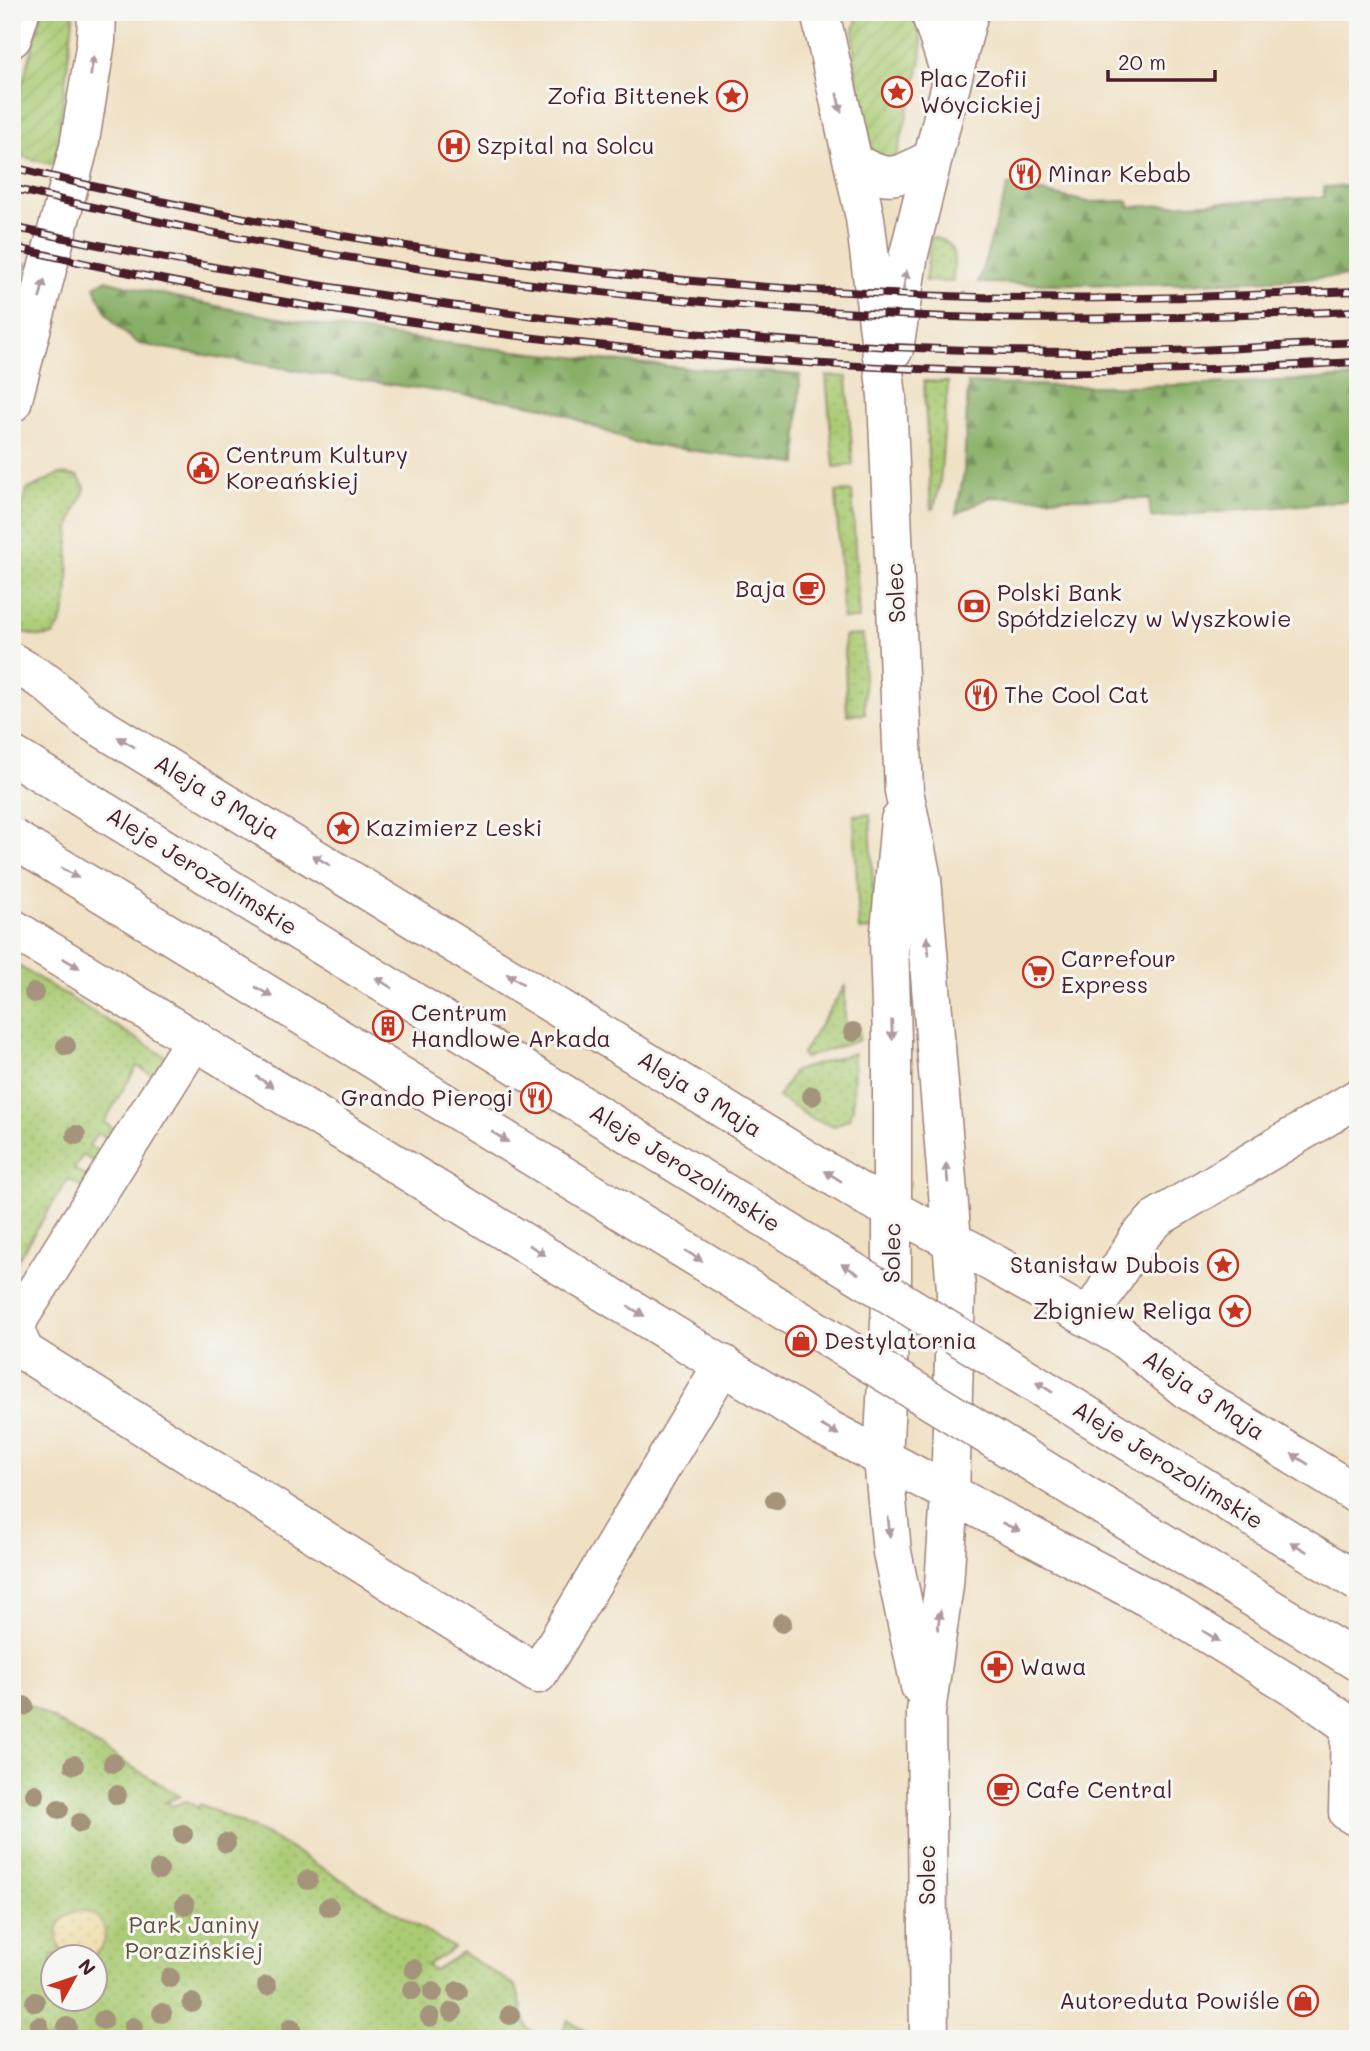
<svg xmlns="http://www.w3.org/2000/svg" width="1370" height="2051" viewBox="0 0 1370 2051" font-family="Mali,sans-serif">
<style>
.grass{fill:url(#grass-dots);stroke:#7a754f;stroke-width:2;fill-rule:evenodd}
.forest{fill:url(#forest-firs);stroke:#686748;stroke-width:2}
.sand{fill:url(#sand-dots);stroke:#9c7c64;stroke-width:2}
.garden{fill:url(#garden-furrows);stroke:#7a754f;stroke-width:2}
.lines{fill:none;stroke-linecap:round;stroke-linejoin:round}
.minor-casing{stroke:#9d8078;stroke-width:41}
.minor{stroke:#fff;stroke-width:38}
.rail-casing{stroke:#4a1f2b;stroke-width:8}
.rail{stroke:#f6f6f2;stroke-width:5;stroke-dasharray:16;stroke-linecap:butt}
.major-bridge-casing{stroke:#9d8078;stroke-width:41;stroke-linecap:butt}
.major-bridge{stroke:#fff;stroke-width:38}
.tree{fill:#a5937c}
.oneway{fill:#ae9aa0}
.labels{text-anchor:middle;stroke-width:6;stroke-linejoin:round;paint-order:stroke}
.poi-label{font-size:23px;fill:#4a1f2b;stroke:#f6f6f2;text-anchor:start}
.street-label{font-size:23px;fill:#4a1f2b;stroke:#f6f6f2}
.park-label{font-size:23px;fill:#675341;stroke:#f6f6f2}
</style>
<defs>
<pattern id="grass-dots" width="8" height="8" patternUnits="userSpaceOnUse" patternTransform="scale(1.75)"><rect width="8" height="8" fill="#aacb73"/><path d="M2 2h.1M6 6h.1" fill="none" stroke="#94ae64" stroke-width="1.8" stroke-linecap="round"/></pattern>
<pattern id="forest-firs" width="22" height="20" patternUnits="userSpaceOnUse" patternTransform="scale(1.75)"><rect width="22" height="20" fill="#87af65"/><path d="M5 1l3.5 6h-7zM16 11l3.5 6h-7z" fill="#708e53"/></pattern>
<pattern id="sand-dots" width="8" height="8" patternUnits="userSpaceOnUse" patternTransform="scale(1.75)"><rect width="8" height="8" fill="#eeda9e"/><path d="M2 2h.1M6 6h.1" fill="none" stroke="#cebb88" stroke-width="1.8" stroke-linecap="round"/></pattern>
<pattern id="garden-furrows" width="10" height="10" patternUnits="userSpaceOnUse" patternTransform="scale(1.75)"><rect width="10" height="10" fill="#aacb73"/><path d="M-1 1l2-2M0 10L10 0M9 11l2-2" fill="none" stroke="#94ae64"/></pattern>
</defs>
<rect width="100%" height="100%" fill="#f6f6f2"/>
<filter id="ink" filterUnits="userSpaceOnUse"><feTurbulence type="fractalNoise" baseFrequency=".0143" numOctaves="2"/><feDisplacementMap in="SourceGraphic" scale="14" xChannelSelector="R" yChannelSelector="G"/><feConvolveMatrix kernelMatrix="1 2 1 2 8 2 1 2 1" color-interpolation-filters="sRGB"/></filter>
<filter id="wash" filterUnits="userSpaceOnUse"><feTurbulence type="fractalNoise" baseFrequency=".00686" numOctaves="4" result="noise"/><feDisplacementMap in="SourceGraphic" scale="28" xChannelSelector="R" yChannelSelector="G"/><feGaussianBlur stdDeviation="1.57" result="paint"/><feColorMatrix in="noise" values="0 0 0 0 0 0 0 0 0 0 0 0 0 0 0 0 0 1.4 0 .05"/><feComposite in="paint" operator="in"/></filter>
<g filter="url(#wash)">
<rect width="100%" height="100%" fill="#f0e1c5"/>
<path class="grass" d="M931,237C961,243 953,256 953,282L925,281Z
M826,376L847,377L853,465L834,467Z
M924,381L948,382L940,483L934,508L931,509Z
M59,474L77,476L85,487C83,499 76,506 73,517C62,553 78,607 53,635C39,639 18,635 12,619V540L27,490Z
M852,491L859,619H843L836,492Z
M863,635L865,714L847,715L844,636Z
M870,814L875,929L859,930L854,815Z
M12,962L171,1060L159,1079L137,1066L104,1122L125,1136L119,1146L97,1133L89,1146L111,1159L105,1169L83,1155L74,1169L96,1183L90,1192L68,1179L12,1269Z
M845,986V1026L859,1025V1040L804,1058L802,1053Z
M854,1053L853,1109L850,1118L835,1126L814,1120L778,1097L794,1071Z
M12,1694L180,1796L166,1802L172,1806L187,1801L198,1808L200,1804L271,1837L454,1948L427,1965L435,1970L462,1953L516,1986L527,2028L544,2039H12ZM52,1956H94V1998H52Z
M568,2020L591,2035L588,2039H559Z"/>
<path class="forest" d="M1008,185L1088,202L1128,201L1129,207L1324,197V187L1358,186V276L1155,285L978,283Z
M105,280C291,329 487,350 678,367C718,370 759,371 800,375L797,464L635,443L548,408L516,402L330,376L139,344C116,328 103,313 95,286Z
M1358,377V500L1151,518L1149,499L990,497L956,514L964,472L968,383C1098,390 1228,384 1358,377Z"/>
<path class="sand" d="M57 1935a24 24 0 1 1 48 0a24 24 0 1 1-48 0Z"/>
<path class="garden" d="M42,12H74L55,165L12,154V121Z
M861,12H914L922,43L921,60L897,155L890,160L872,151C866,120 841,37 861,12Z
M12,260L28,264L12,320Z"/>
</g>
<g filter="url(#ink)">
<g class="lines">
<g class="minor-casing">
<path id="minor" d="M820,12L865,218L887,396L904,791L922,879L956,1289L950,1495L944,1585L926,1712L929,2039
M930,12L952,79
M12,38L20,12
M853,162C887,183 898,178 931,159
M894,349L909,254L969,12
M12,403L79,147L96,41L97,12
M12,662L47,683L86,718L869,1198L974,1252L1123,1338L1186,1389L1358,1495
M900,820L889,942L892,1040V1283L883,1459L892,1552L920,1686
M12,928L820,1425L1156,1602L1301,1691L1358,1732
M195,1039L19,1318C15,1332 18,1340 25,1352L509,1656L538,1674L723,1364
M1089,1318L1139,1237L1157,1218L1358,1098
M1350,1727L1348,1812L1358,1818"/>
</g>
<use href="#minor" class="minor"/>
<g class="rail-casing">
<path id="rail" d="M12,167C327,245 652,289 976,297C1104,301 1231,296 1358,291
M12,188C318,264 634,306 949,317C1085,322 1222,316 1358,311
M12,227C365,303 724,351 1086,352C1176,353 1267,346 1358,342
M12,247C326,320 648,360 970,371C1099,375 1229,369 1358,362"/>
</g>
<use href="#rail" class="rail"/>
<g class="major-bridge-casing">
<path id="major-bridge" d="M12,755L1358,1582
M12,838L1358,1662"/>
</g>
<use href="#major-bridge" class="major-bridge"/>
</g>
<g class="tree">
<circle cx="34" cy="993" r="10"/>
<circle cx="853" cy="1032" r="10"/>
<circle cx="66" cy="1046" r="10"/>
<circle cx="812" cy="1096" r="10"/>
<circle cx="76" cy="1135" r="10"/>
<circle cx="775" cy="1500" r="10"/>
<circle cx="782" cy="1623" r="10"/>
<circle cx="24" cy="1706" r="10"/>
<circle cx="113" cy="1763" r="10"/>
<circle cx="74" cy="1765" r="10"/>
<circle cx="35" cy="1794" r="10"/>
<circle cx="117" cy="1795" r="10"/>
<circle cx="59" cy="1809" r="10"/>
<circle cx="80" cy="1823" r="10"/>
<circle cx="183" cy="1834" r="10"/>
<circle cx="226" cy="1843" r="10"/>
<circle cx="159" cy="1870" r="10"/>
<circle cx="308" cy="1880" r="10"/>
<circle cx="185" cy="1905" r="10"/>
<circle cx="329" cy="1907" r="10"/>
<circle cx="414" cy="1969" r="10"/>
<circle cx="170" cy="1978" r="10"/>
<circle cx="267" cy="1986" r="10"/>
<circle cx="412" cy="1990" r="10"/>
<circle cx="458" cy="1991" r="10"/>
<circle cx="433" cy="1992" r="10"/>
<circle cx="35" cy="2002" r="10"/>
<circle cx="192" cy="2003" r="10"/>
<circle cx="452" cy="2012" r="10"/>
<circle cx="162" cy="2013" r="10"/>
<circle cx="510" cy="2015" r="10"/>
<circle cx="430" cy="2017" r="10"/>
<circle cx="103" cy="2020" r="10"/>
<circle cx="39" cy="2026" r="10"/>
<circle cx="67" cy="2027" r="10"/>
<circle cx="133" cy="2027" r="10"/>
<circle cx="291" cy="2028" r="10"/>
</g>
<defs><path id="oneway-solid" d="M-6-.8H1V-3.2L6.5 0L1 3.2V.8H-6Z" transform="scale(1.75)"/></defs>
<g class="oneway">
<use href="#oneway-solid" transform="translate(92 66) rotate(-82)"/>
<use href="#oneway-solid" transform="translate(839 103) rotate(77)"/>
<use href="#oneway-solid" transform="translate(905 280) rotate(-81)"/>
<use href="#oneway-solid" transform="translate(42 289) rotate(-76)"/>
<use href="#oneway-solid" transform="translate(126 742) rotate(-149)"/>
<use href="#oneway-solid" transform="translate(321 860) rotate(-149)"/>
<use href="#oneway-solid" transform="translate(70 873) rotate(31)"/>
<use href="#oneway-solid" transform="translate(928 946) rotate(-95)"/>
<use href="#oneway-solid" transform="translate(71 963) rotate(31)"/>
<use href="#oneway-solid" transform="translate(515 979) rotate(-148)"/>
<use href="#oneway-solid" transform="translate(384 983) rotate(-148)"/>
<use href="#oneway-solid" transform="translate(264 992) rotate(31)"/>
<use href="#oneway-solid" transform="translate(892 1030) rotate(88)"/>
<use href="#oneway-solid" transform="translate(265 1082) rotate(32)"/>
<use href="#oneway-solid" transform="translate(500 1137) rotate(32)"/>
<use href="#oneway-solid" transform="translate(947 1173) rotate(-95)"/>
<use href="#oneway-solid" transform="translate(833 1176) rotate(-148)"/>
<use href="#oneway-solid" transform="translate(537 1250) rotate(32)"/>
<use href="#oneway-solid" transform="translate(694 1256) rotate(32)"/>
<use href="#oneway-solid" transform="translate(850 1269) rotate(-149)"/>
<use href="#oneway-solid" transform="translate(636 1311) rotate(31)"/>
<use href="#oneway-solid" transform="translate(1044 1387) rotate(-148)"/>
<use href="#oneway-solid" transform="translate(830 1430) rotate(29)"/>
<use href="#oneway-solid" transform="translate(1300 1459) rotate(-148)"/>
<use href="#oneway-solid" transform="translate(889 1527) rotate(85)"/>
<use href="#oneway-solid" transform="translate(1011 1527) rotate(26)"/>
<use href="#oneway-solid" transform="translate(1299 1547) rotate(-149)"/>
<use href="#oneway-solid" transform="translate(939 1620) rotate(-82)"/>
<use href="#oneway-solid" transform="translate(1211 1636) rotate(32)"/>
</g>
</g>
<defs>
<g id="sight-ring" transform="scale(1.575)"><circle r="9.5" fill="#f6f6f2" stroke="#c8321e" stroke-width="1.5"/><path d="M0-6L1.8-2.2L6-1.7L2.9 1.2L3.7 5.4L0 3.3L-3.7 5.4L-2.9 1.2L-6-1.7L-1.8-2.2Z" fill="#c8321e"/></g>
<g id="hospital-ring" transform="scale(1.575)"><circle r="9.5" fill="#f6f6f2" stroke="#c8321e" stroke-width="1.5"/><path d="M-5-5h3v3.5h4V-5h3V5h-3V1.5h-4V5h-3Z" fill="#c8321e"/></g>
<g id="restaurant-ring" transform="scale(1.575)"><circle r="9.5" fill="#f6f6f2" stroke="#c8321e" stroke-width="1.5"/><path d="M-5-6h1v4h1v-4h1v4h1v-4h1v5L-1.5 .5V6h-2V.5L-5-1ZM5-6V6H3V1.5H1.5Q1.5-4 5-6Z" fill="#c8321e"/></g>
<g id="civic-ring" transform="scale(1.575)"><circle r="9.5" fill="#f6f6f2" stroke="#c8321e" stroke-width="1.5"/><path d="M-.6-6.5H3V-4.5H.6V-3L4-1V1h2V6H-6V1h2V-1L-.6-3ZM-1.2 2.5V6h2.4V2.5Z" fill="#c8321e"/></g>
<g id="cafe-ring" transform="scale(1.575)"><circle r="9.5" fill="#f6f6f2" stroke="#c8321e" stroke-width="1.5"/><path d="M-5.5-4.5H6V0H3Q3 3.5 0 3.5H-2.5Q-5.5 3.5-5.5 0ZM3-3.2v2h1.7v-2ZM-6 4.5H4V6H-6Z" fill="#c8321e"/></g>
<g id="bank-ring" transform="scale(1.575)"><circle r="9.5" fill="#f6f6f2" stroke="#c8321e" stroke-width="1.5"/><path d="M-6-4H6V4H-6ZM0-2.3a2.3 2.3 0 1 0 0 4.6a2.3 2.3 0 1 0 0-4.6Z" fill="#c8321e"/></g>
<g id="supermarket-ring" transform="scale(1.575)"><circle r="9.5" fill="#f6f6f2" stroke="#c8321e" stroke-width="1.5"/><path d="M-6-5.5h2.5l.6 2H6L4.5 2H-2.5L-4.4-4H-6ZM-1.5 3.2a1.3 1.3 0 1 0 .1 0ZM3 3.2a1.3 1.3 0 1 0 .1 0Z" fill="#c8321e"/></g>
<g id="building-ring" transform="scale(1.575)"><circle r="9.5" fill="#f6f6f2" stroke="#c8321e" stroke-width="1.5"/><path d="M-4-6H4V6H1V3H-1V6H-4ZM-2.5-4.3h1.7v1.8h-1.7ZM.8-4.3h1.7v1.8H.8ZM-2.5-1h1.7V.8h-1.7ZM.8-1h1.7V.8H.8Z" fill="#c8321e"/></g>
<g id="shop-ring" transform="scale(1.575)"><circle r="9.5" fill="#f6f6f2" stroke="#c8321e" stroke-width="1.5"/><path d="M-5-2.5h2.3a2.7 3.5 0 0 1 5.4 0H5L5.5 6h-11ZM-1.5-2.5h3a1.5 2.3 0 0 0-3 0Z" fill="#c8321e"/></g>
<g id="pharmacy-ring" transform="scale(1.575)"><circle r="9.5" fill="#f6f6f2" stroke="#c8321e" stroke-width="1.5"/><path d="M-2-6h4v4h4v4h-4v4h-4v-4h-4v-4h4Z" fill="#c8321e"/></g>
</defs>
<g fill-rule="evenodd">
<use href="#sight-ring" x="897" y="92"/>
<use href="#sight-ring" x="732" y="96"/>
<use href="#hospital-ring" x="454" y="146"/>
<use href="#restaurant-ring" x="1025" y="174"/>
<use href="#civic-ring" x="203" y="468"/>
<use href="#cafe-ring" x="809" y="589"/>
<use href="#bank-ring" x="974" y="606"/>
<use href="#restaurant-ring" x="981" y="695"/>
<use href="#sight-ring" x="343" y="828"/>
<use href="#supermarket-ring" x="1038" y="972"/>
<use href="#building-ring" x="388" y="1026"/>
<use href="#restaurant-ring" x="536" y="1098"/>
<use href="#sight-ring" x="1223" y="1265"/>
<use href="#sight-ring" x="1235" y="1311"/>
<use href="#shop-ring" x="801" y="1341"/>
<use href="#pharmacy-ring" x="997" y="1667"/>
<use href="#cafe-ring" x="1003" y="1790"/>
<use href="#shop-ring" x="1303" y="2001"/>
</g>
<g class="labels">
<g class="poi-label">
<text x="920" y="87">Plac Zofii<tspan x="920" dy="26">Wóycickiej</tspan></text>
<text x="709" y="104" text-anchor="end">Zofia Bittenek</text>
<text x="477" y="154">Szpital na Solcu</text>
<text x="1048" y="182">Minar Kebab</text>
<text x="226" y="463">Centrum Kultury<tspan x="226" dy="26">Koreańskiej</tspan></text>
<text x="786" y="597" text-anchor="end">Baja</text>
<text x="997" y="601">Polski Bank<tspan x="997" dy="26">Spółdzielczy w Wyszkowie</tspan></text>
<text x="1004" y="703">The Cool Cat</text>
<text x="366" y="836">Kazimierz Leski</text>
<text x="1061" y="967">Carrefour<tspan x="1061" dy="26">Express</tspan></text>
<text x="411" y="1021">Centrum<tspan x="411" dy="26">Handlowe Arkada</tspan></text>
<text x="513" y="1106" text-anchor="end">Grando Pierogi</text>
<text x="1200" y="1273" text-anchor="end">Stanisław Dubois</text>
<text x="1212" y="1319" text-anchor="end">Zbigniew Religa</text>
<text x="824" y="1349">Destylatornia</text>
<text x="1020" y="1675">Wawa</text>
<text x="1026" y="1798">Cafe Central</text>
<text x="1280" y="2009" text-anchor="end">Autoreduta Powiśle</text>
</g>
<g class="street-label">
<text transform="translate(896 593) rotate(-93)" y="8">Solec</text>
<text transform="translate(217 797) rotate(31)" y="8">Aleja 3 Maja</text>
<text transform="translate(202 871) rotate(32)" y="8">Aleje Jerozolimskie</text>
<text transform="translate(700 1094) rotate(32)" y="8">Aleja 3 Maja</text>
<text transform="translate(685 1168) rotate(32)" y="8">Aleje Jerozolimskie</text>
<text transform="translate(892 1253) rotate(-89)" y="8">Solec</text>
<text transform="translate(1204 1395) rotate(34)" y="8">Aleja 3 Maja</text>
<text transform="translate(1168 1465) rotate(32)" y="8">Aleje Jerozolimskie</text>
<text transform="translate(927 1875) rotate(-90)" y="8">Solec</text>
</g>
<g class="park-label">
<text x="194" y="1933">Park Janiny<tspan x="194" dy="26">Porazińskiej</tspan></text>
</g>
</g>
<rect width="1370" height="2051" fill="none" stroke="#f6f6f2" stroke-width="42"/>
<g transform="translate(74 1978) rotate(50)"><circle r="33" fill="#f6f6f2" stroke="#b1a0a2" stroke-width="2"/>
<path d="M0-5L12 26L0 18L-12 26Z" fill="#c8321e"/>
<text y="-10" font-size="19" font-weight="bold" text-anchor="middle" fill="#4a1f2b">N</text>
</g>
<path d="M1108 70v10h107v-10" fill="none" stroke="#4a1f2b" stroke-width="3.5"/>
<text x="1118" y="70" font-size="21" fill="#4a1f2b" stroke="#f6f6f2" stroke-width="5" paint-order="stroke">20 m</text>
</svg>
